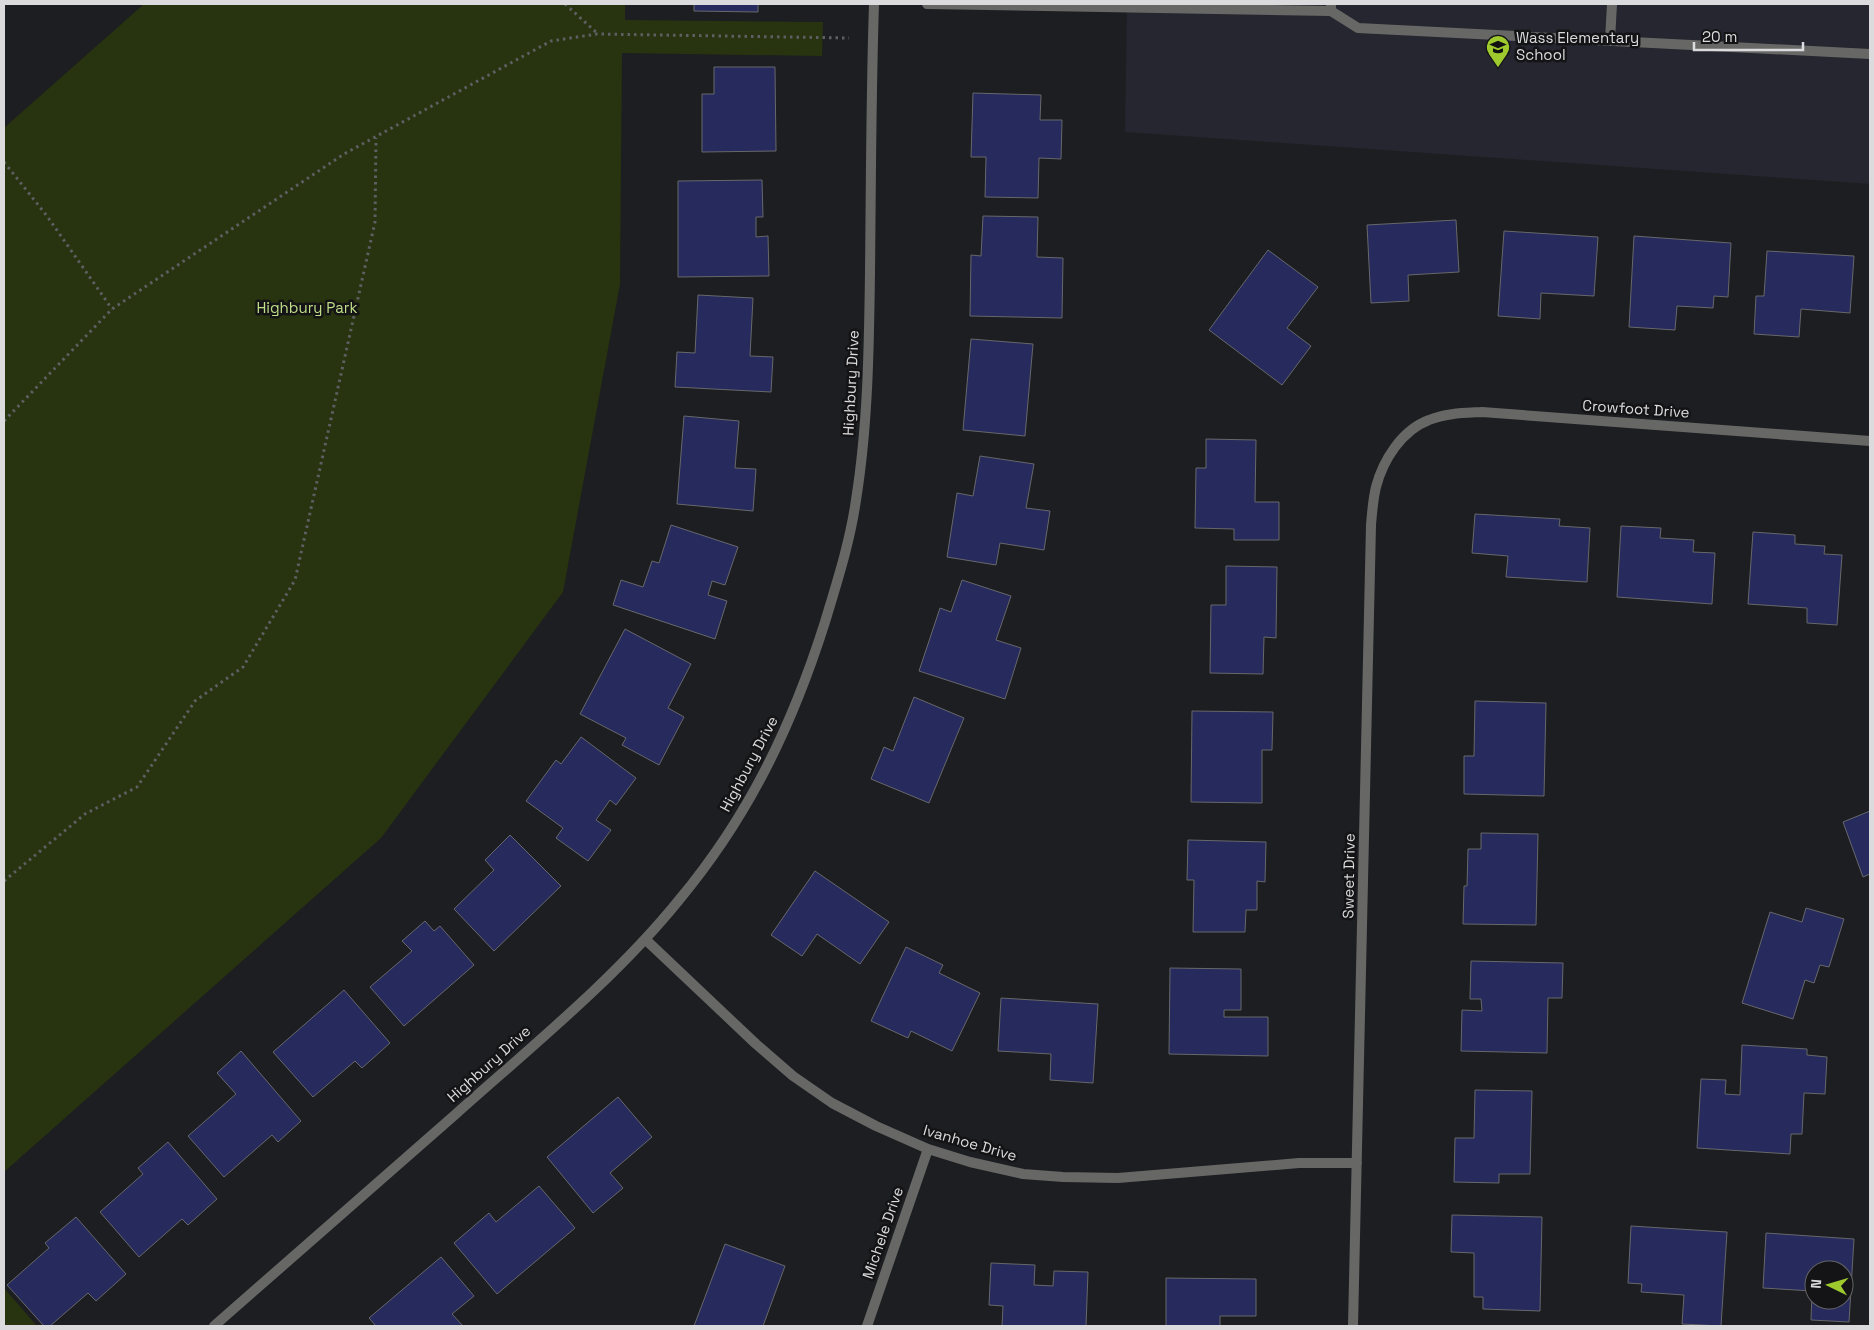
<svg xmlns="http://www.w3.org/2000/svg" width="1874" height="1330" viewBox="0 0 1874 1330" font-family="'Space Grotesk',sans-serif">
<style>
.built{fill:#25262f}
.green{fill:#28340f}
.building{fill:#272a5c;stroke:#67686b;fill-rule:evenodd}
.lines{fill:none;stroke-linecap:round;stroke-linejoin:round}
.path{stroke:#5e5f62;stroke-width:3;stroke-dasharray:2.5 4;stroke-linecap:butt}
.lane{stroke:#676866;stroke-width:10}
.street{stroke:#676866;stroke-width:10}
.labels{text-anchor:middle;stroke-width:5;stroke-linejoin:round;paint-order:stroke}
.poi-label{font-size:15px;fill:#dbdbdd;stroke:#141417;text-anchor:start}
.park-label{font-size:15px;fill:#c0de87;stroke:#141417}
.street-label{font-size:15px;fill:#dbdbdd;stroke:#141417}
</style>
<rect width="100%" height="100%" fill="#1d1e21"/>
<path class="built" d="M1127,4H1870V184L1125,132Z"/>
<path class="green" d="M144,4H625V20L823,22L822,56L622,53L620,284L563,592L381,838L4,1172V128Z
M4,1288L37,1326H4Z"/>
<path class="building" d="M694,4H758V12L694,11Z
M714,67H775L776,151L702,152V94H714Z
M973,93L1041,95L1040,120H1062L1061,159L1039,158L1038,198L985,197L986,157H971Z
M762,180L763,217H756V237L768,236L769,276L678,277V181Z
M983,216L1038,217L1037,257L1063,258L1062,318L970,316L971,255L981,256Z
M1456,220L1459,272L1408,275L1409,301L1371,303L1367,225Z
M1504,231L1598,237L1594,296L1541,293L1540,319L1498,316Z
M1634,236L1731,243L1728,297L1714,296L1713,308L1677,306L1675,330L1629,327Z
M1268,250L1318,287L1287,328L1311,346L1282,385L1209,330Z
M1767,251L1854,256L1850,313L1801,309L1799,337L1754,334L1756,296H1764Z
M698,295L753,298L750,356L773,357L771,392L675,387L677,352L695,353Z
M971,339L1033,344L1025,436L963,430Z
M684,416L739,421L735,468L756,469L753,511L677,504Z
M1206,439L1256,440L1255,502H1279V540H1234V529L1195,528L1196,468H1206Z
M980,456L1034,464L1026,508L1050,511L1044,550L1000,543L996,565L947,557L957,493L973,496Z
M1475,514L1560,519L1559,526L1590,528L1587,582L1506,577L1508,556L1472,553Z
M671,525L738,547L725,585L712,581L708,595L727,601L715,639L613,605L621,580L643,587L652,561L659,563Z
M1621,526L1661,528L1660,538L1694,540L1693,552L1715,553L1712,604L1617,597Z
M1753,532L1795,535V544L1825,546L1824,554L1842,555L1837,625L1807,623V608L1748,604Z
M1226,566L1277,567L1276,638L1264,637L1263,674L1210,673L1211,605H1226Z
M962,580L1011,596L996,640L1021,648L1005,699L919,671L940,608L951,612Z
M625,629L691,664L668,708L684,717L659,765L622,745L626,738L580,714Z
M914,697L964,718L929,803L871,779L884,747L893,751Z
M1475,701L1546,703L1544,796L1464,794V756H1474Z
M1192,711L1273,712L1272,750H1262V803L1191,802Z
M581,737L636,778L616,805L610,800L596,820L611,830L588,861L556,838L563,828L526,801L556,760L561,764Z
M1870,811V874L1863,877L1843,822Z
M1481,833L1538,834L1536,925L1463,924L1464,886H1467L1468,849H1481Z
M510,835L561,886L494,951L454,909L494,870L485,860Z
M1188,840L1266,842L1265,882L1257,881V910H1246L1245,932H1193L1194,880H1187Z
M815,871L889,922L860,964L817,934L802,956L771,935Z
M1806,908L1844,919L1829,967L1820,965L1814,983L1805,980L1793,1019L1742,1003L1770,912L1802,922Z
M425,921L434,931L440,926L474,965L404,1026L370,987L412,951L402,941Z
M906,947L943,965L939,973L980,993L952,1051L911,1031L908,1038L871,1021Z
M1471,961L1563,963L1562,998H1548L1547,1053L1461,1051L1462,1010L1482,1011L1481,999H1470Z
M1170,968L1241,969V1010H1224V1017H1268V1056L1169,1054Z
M344,990L390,1043L362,1068L355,1061L313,1097L273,1052Z
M1001,998L1098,1004L1093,1083L1050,1080L1051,1054L998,1051Z
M1742,1045L1807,1049V1055L1827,1057L1825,1094L1804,1093L1802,1134H1791L1790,1154L1697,1148L1701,1079L1726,1080L1725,1094L1740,1095Z
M241,1051L301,1121L278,1142L272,1135L224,1177L188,1136L236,1094L217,1073Z
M1475,1090L1532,1091L1530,1174H1499V1183L1454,1182L1455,1138H1474Z
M618,1097L652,1137L610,1173L623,1188L593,1213L547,1157Z
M168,1142L217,1199L188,1225L182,1219L139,1257L100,1212L143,1174L138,1168Z
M539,1186L575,1228L497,1294L454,1243L489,1213L496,1222Z
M1452,1215L1542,1217L1540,1311L1483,1309V1297H1474V1253L1451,1252Z
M76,1217L126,1274L96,1301L88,1293L50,1326H44L7,1285L49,1248L45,1243Z
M1631,1226L1727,1232L1721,1326L1682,1324L1684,1295L1641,1292L1642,1284L1628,1283Z
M1766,1233L1854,1239L1849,1322L1811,1320L1812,1291L1763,1288ZM1814,1270H1844V1300H1814Z
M725,1244L785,1266L763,1326H694Z
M441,1257L474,1296L452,1314L463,1326H376L369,1318Z
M991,1263L1035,1265L1034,1285L1053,1286L1054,1271L1088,1272L1086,1326H1002L1003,1306L989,1305Z
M1166,1278L1256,1279V1316H1220V1326H1166Z"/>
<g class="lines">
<path class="path" d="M565,4L597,33
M4,162L47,216L112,309
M4,421L112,309L344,154L551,41L597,34L849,38
M4,881L85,814L137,787L195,701L243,667L295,580L375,222L376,138"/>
<path class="lane" d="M1331,11L1358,28L1870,54
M1610,40L1612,4"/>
<path class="street" d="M927,4L1331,11V4
M645,939L756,1044L793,1076L832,1103L876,1126L928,1149L970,1162L1023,1174L1063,1177L1118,1178L1299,1163H1357
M214,1326C295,1255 376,1184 457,1113C532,1046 616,978 679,900C749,816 792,726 825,622C837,582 850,542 856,500C868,425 869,348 870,272C871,183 871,93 874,4
M867,1326L928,1149
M1353,1326L1371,525C1372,513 1373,499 1376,487C1383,460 1402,430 1429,420C1446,413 1465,413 1482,412L1870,441"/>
</g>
<defs>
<g id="school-pin" transform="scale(1.25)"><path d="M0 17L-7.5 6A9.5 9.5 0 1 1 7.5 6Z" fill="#9fca2d" stroke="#141417"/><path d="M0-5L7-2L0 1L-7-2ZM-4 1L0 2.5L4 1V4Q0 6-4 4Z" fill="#111"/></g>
</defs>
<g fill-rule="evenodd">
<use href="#school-pin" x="1498" y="47"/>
</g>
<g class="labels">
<g class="poi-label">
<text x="1516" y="43">Wass Elementary<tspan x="1516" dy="17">School</tspan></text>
</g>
<g class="park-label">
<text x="307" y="313">Highbury Park</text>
</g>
<g class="street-label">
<text transform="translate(851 383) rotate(-87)" y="5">Highbury Drive</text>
<text transform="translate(1636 409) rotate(4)" y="5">Crowfoot Drive</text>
<text transform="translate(749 764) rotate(-62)" y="5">Highbury Drive</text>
<text transform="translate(1349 876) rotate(-89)" y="5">Sweet Drive</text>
<text transform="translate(489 1064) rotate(-42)" y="5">Highbury Drive</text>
<text transform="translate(970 1143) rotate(16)" y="5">Ivanhoe Drive</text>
<text transform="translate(883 1233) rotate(-71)" y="5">Michele Drive</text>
</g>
</g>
<rect width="1874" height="1330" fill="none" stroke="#dbdbdd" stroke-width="10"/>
<g transform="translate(1829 1285) rotate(275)"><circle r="24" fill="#141417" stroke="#646466"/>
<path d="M0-4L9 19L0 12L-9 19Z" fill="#9fca2d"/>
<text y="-8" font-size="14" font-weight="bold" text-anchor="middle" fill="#dbdbdd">N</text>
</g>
<path d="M1694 42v8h109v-8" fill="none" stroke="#dbdbdd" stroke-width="2.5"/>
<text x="1702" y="42" font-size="15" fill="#dbdbdd" stroke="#141417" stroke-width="4" paint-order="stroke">20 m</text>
</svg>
